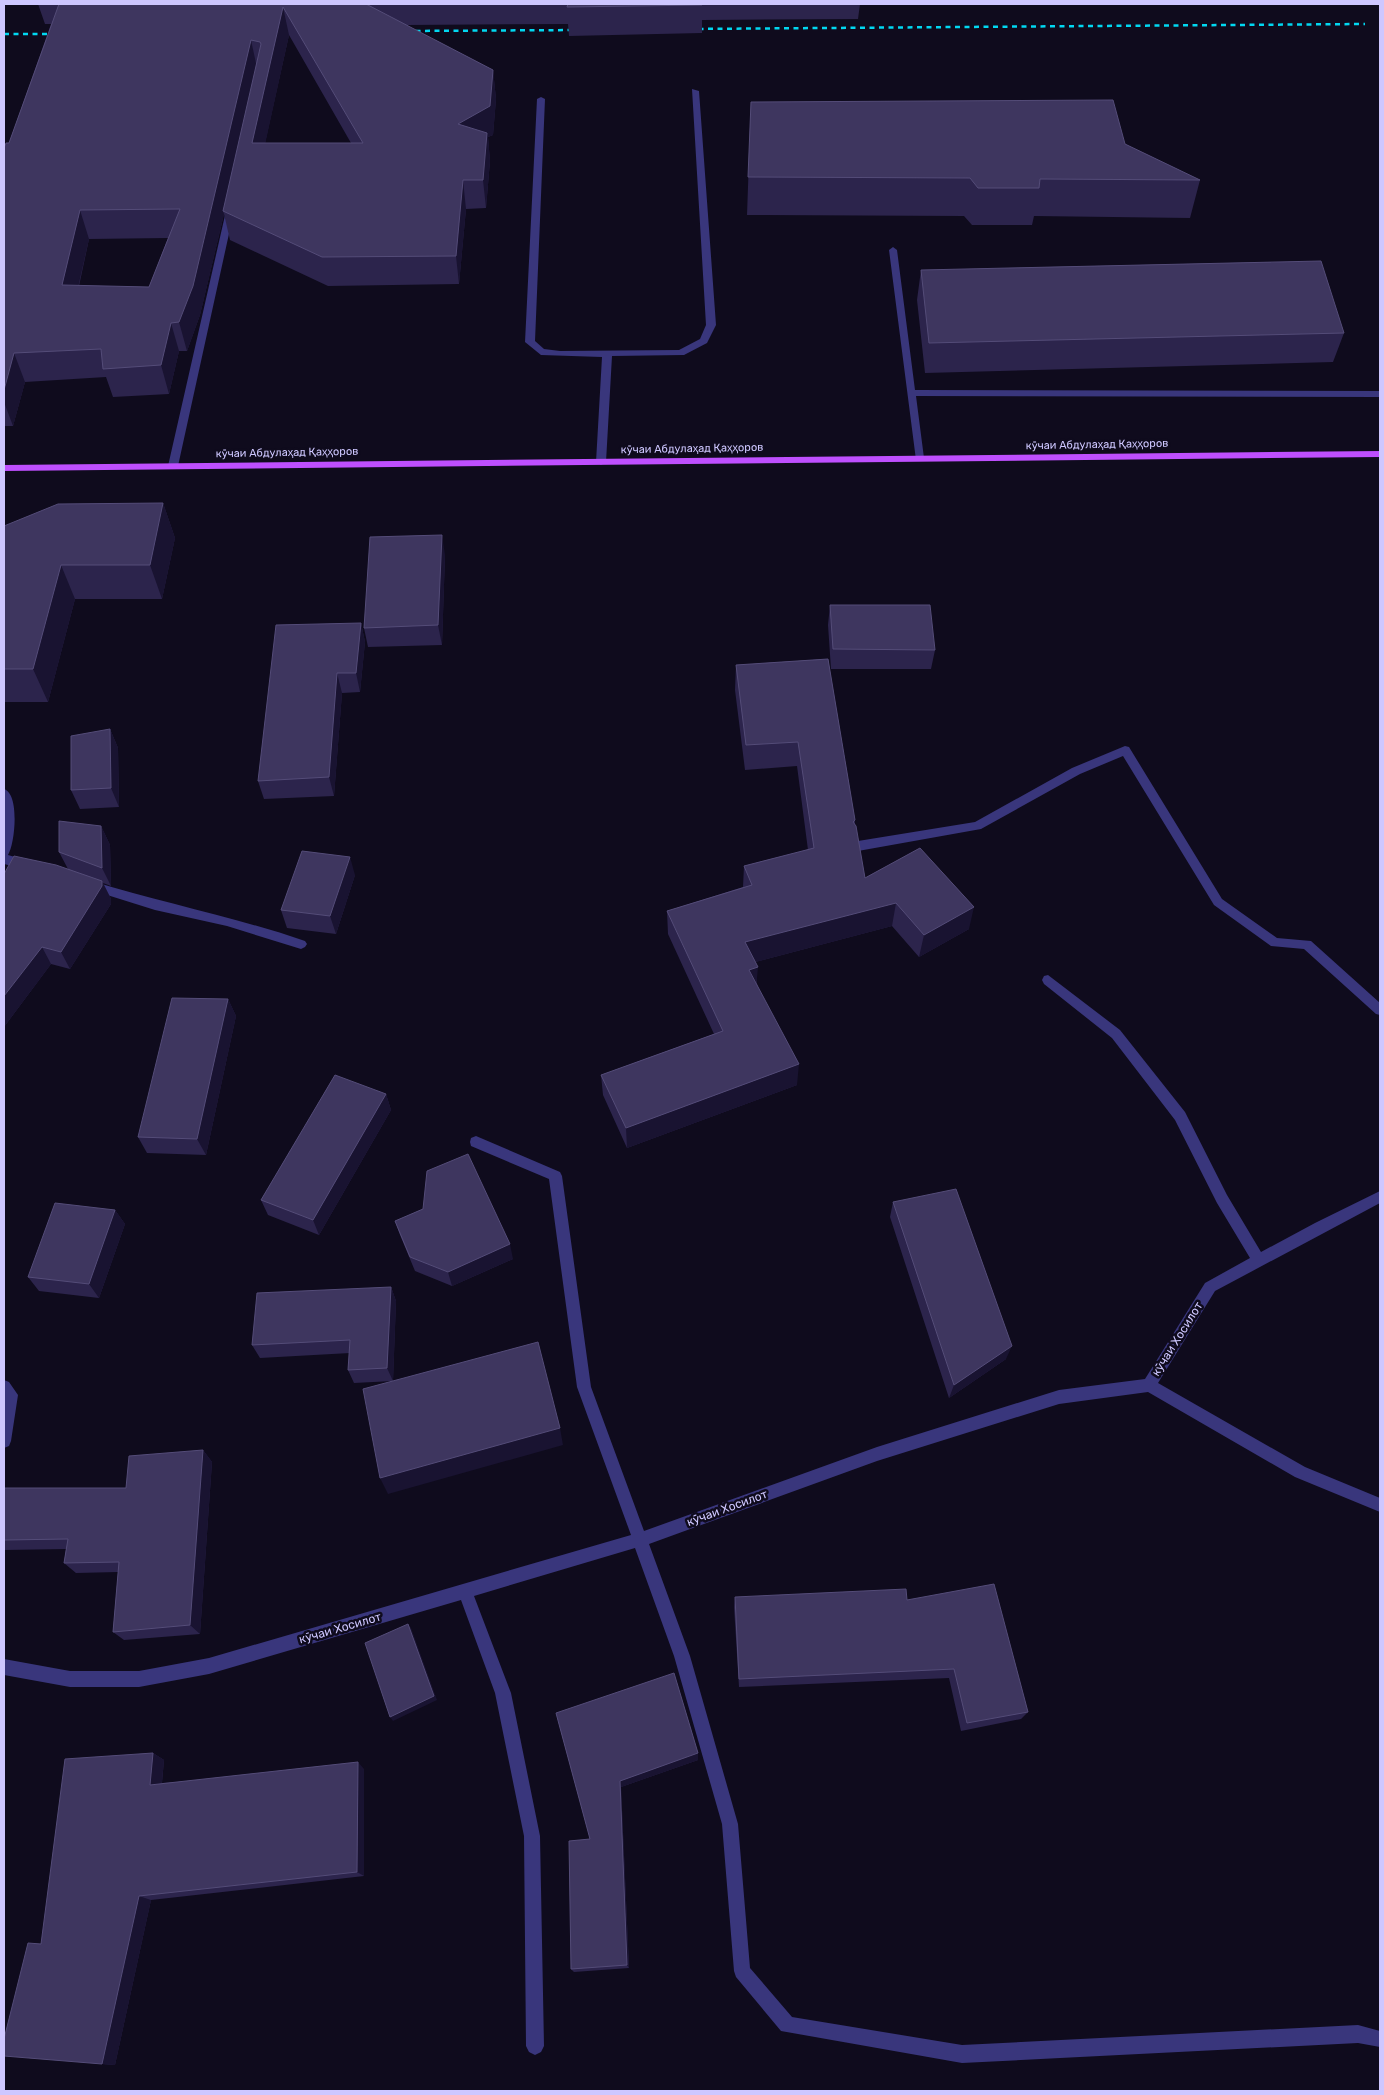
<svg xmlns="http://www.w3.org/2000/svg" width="1384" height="2095" viewBox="0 0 1384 2095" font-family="Rubik,sans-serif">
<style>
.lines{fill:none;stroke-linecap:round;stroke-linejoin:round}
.minor{fill:#39367c;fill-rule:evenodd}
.major{fill:#be4ffe;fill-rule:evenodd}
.rail{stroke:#01d8f1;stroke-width:2.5;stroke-dasharray:5 4.5;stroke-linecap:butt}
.wall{fill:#2c244c;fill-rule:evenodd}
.shaded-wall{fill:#191331}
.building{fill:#3e365f;stroke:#544c78;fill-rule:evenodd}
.labels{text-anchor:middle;stroke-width:5;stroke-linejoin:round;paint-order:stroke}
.far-street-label{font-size:11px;fill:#cec7ff;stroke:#0f0b1d}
.street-label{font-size:12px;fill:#cec7ff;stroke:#0f0b1d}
</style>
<rect width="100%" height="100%" fill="#0f0b1d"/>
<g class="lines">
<path class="minor" d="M692,89L699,91L716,325L707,343L684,355L612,356L606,462L601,465L596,462L602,357L541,355L525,342L537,99L541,97L545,99L535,341L544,349L560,351L679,350L700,339L706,325Z
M230,208L234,211L178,466L173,469L168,466L226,211Z
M893,247L897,250L915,390L1380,391V397L916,396L924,458L919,461L916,460L889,250Z
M1125,746L1129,747L1222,899L1277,938L1311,941L1380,1003V1015L1376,1014L1304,949L1271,946L1214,905L1123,756L1080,774L981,829L858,851L852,846L858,841L975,822L1072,768Z
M4,789C20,794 15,844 8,855L32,862L34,865L28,870L4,864Z
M92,881C163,903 235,917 305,941L307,944L305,947L301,949L227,926L155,910L88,889L86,886L88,883Z
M1048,975L1120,1030L1185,1112L1227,1195L1261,1252L1315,1223L1380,1191V1203L1215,1291L1158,1383L1305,1467L1380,1498V1512L1295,1477L1148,1392L1059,1404L877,1461L649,1544L690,1656L738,1824L750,1968L792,2017L962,2045L1358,2025L1380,2031V2047L1358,2043L962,2063L781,2031L736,1977L734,1971L722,1824L674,1656L635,1548L474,1596L511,1693L540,1836L544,2046L541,2052L535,2055L529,2052L526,2046L524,1836L495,1693L461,1600L209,1674L139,1687H70L4,1675V1659L70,1671H139L209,1658L631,1535L577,1387L549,1179L471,1146L470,1142L471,1138L476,1136L560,1172L562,1176L591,1387L644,1531L877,1447L1059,1390L1145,1379L1205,1283L1250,1258L1217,1203L1175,1120L1112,1038L1044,984L1042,980L1044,976Z
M4,1380L9,1382L18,1395L11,1441L9,1446L4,1448Z"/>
<path class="major" d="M1380,451V457L4,471V465Z"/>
<path class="rail" d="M689,29L1365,24
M406,31L581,30
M4,34H61"/>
</g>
<path class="wall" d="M38,4H860L858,19L702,20V33L569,36L568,24L406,25L493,70L496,99L493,135L488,137L490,161L486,208L466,209L459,284L328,286L230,240L224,214L200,315L187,351H179L169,394L113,397L106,377L25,382L13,426H4V148L9,143L51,24H45ZM289,35L351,143H265ZM168,238L149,287L79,286L89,239Z
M751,102L1125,144L1200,180L1190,218L1034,216L1032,225H972L964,216L747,215Z
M921,270L1344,333L1333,362L925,373L917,300Z
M163,503L175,538L162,599H75L48,702H4V526Z
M445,555L442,645L368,647L364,628Z
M830,605L935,650L931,669H831L828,625Z
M361,623L365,642L360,692L342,693L334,796L264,799L258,781Z
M828,659L855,820V824L865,878L969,929L919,957L892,926L755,962L757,984L797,1085L627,1148L603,1095L601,1075L714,1034L668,934L667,911L743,887L744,866L808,850L797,766L745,770L735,690L736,665Z
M110,729L118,748L119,807L80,809L71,790Z
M101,826L110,845L111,886L103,883L111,899V904L70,969L51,964L4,1027L68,869L59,852Z
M355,875L336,934L287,928L281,910Z
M228,999L236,1016L206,1155L147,1153L138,1137Z
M386,1094L391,1110L319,1235L268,1215L261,1200Z
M893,1202L1006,1359L949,1398L890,1217Z
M423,1209L513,1259L452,1286L415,1271L400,1235L395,1221Z
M115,1210L125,1224L99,1298L39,1291L28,1277Z
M391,1287L396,1301L393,1381L354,1383L348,1370L350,1353L260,1358L252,1345Z
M203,1450L212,1462L200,1634L124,1640L113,1632L118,1572L76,1573L64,1563L66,1549L4,1550V1488H126Z
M735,1597L907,1600L1028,1712L1021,1719L961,1731L949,1678L739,1687L734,1607Z
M556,1713L698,1760L621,1787L629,1968L574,1972L571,1969L590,1839Z
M153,1753L164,1760L162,1783L364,1769V1876L151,1900L115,2065L102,2064L41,1944Z"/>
<path class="shaded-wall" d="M283,7L289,35L259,172L252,143Z
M251,40L257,68L223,211L224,214L200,315L187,351L179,322Z
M493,70L496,99L493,135L488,137L490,161L486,208L483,180L458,124Z
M463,180L466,209L459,284L456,256Z
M80,210L89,239L72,314L62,285Z
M171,323L179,351L169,394L161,365Z
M14,353L25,382L13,426L4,402V390Z
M163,503L175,538L162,599L150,565Z
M442,535L445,555L442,645L438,625Z
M61,565L75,599L48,702L33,669Z
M361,623L365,642L360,692L356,673Z
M337,673L342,693L334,796L329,777Z
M110,729L118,748L119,807L111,788Z
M101,826L110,845L111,886L102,868Z
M350,857L355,875L336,934L330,916Z
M102,881L111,899V904L70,969L61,952Z
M896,903L892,926L744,965L745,942Z
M974,907L969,929L919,957L924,935Z
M42,947L51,964L4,1027V996Z
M758,967L756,989L749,970Z
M228,999L236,1016L206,1155L197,1139Z
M799,1064L797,1085L627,1148L626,1128Z
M386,1094L391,1110L319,1235L313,1220Z
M115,1210L125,1224L99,1298L89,1284Z
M510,1244L513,1259L452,1286L448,1272Z
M391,1287L396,1301L393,1381L387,1368Z
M1012,1346L1006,1359L949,1398L954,1385Z
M560,1428L563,1445L388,1494L380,1478Z
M203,1450L212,1462L200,1634L190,1625Z
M408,1624L411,1628L437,1700L393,1721L390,1717Z
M153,1753L164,1760L161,1791L150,1785Z
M698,1753V1760L621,1787L629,1968L627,1965L620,1781Z
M358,1762L364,1769V1876L357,1872Z
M139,1896L151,1900L115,2065L102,2064Z"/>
<path class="building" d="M59,4H366L493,70L490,106L458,124L487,133L483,180H463L456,256L322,257L223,211L261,44L260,42L251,40L193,286L179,322L171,323L161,365L103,369L101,349L14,353L4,390V148L6,143H9ZM283,7L363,143H252ZM180,209L149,287L62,285L80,210Z
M568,4H702V5L567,7Z
M1113,100L1125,144L1200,180L1040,179L1039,188H978L970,178L748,177L751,102Z
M1321,261L1344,333L929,343L921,270Z
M163,503L150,565H61L33,669H4V526L58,504Z
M442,535L438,625L364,628L370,537Z
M830,605H930L935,650L833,649Z
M361,623L356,673H337L329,777L258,781L276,625Z
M828,659L855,820L853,822L856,826L865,878L920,848L974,907L924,935L896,903L745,942L758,967L749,970L799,1064L626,1128L601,1075L723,1031L667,911L752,885L744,866L814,848L798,742L746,745L736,665Z
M110,729L111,788L71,790V736Z
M59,821L101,826L102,868L59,852Z
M302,851L350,857L330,916L281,910Z
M14,856L56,865L102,881V886L61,952L42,947L4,996V874Z
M172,998L228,999L197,1139L138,1137Z
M335,1075L386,1094L313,1220L261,1200Z
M468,1154L510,1244L448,1272L410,1257L395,1221L423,1209L427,1171Z
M956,1189L1012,1346L954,1385L893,1202Z
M55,1203L115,1210L89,1284L28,1277Z
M391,1287L387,1368L348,1370L350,1340L252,1345L257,1293Z
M538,1342L560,1428L380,1478L363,1389Z
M203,1450L190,1625L113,1632L119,1562L64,1563L68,1539L4,1540V1488H126L129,1456Z
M994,1584L1028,1712L967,1723L954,1669L739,1679L735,1597L906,1589L907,1600Z
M408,1624L434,1696L390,1717L365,1643Z
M674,1673L698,1753L620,1781L627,1965L571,1969L569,1841L590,1839L556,1713Z
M153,1753L150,1785L358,1762L357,1872L139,1896L102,2064L4,2056V2039L28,1943L41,1944L65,1759Z"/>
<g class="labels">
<g class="far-street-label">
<text transform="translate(1097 444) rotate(-1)" y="4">кӯчаи Абдулаҳад Қаҳҳоров</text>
<text transform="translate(692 448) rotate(-1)" y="4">кӯчаи Абдулаҳад Қаҳҳоров</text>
<text transform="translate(287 452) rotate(-1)" y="4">кӯчаи Абдулаҳад Қаҳҳоров</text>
</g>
<g class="street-label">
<text transform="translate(1177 1339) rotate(-58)" y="4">кӯчаи Хосилот</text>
<text transform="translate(727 1508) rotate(-20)" y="4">кӯчаи Хосилот</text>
<text transform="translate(340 1628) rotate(-16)" y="4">кӯчаи Хосилот</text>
</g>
</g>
<rect width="1384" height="2095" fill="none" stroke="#cec7ff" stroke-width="10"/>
</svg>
